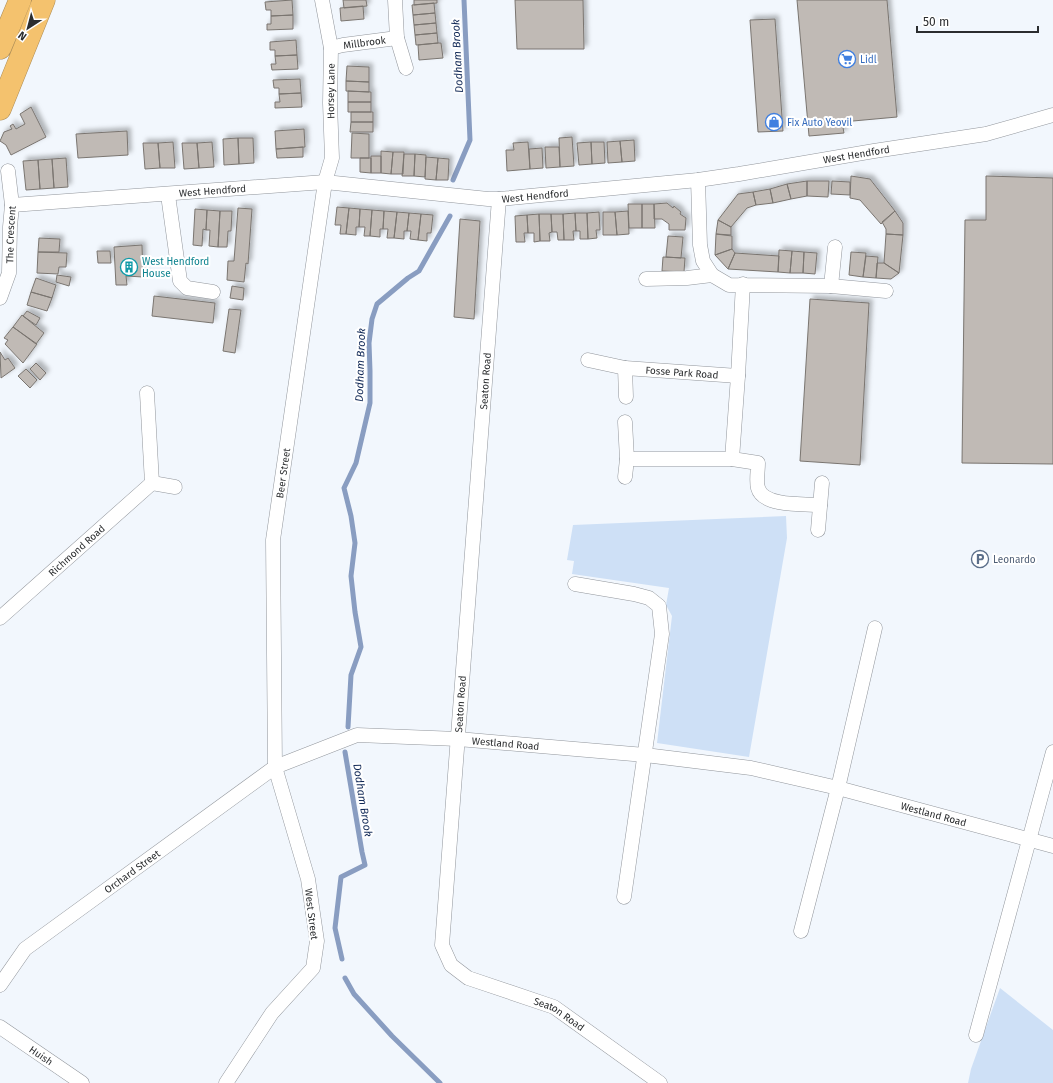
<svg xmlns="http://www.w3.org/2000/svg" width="1053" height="1083" viewBox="0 0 1053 1083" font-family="'Fira Sans',sans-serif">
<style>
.green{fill:#cee0f6}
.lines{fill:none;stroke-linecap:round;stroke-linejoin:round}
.stream{stroke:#899dc1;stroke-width:5}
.building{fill:#c0bab5;stroke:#7a7570;filter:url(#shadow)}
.street-casing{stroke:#92969c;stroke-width:15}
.highway-casing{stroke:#ae8e58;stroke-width:23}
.street{stroke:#fff;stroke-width:14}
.highway{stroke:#f4c26e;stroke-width:22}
.labels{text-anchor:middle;stroke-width:4;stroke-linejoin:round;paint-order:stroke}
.street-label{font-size:10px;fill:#2b2d2f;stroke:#fff}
.shop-label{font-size:10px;fill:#366cbe;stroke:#fff;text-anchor:start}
.culture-label{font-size:10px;fill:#0d838f;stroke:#fff;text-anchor:start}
.service-label{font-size:10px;fill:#4e5e75;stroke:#fff;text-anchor:start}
.water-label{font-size:11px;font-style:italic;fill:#112957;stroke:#fff}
</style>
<defs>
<filter id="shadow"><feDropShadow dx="3.5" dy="-3.5" stdDeviation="2" flood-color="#0004"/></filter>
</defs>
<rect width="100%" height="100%" fill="#f2f7fd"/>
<path class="green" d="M786,516L787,538L749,757L657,743L672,616L666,605L669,588L572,574L574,561L567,560L573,525Z
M1000,988L1053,1030V1083H968L971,1069Z"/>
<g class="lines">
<path class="stream" d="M453,180L470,140L464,0
M348,727L351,675L361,647L355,612L351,576L355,543L351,516L344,488L356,463L370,403V371L369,343L372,319L377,304L408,278L419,271L450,216
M342,959L335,928L341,877L365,865L362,852L345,752
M345,978L354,994L392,1036L440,1083"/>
</g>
<path class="building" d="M292,0L293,15L271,16V10H266L265,2Z
M343,0H366L367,6L344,8Z
M414,0H437V3L414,5Z
M515,0H583L584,49H517Z
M797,0H887L897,117L842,122L844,133L809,136Z
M434,3L435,13L413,15L412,5Z
M363,6L364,19L341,21L340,8Z
M435,13L436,23L414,25L413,15Z
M293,15V29L267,30V24H271V16Z
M775,19L783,131L758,132L750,20Z
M436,23L437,33L415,35L414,25Z
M437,33L438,43L416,45L415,35Z
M296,40L297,55L275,56V50H270V42Z
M438,43H441L443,58L419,60L418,45Z
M297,55L298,69L272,70L271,64H276L275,56Z
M347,66L369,67V82L346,81Z
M300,79L301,93L279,94V88H274L273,80Z
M346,81L369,82V92L346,91Z
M348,91L371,92V102H348Z
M301,93L302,107L275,108V102H280L279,94Z
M348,102H371V112H348Z
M31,107L46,137L11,155L6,145L0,141L4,132L12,129L10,126L13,124L16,129L25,124L20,114Z
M351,112H373V122H351Z
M351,122H373V132H350Z
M304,129L305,147L276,149L275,131Z
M127,131L128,155L78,158L76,134Z
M352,133L369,134V158H351Z
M572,137L574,166L560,167L559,138Z
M238,138L239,164L224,165L223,139Z
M238,138H253L254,163L239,164Z
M634,140L635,161L622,162L620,141Z
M620,141L622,162L608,163L607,142Z
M173,142L175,168H160L158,143Z
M212,142L214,167L199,168L197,143Z
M528,142L530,169L507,171L506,150H514L513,143Z
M591,142L592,164L579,165L577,143Z
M591,142H604L605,163L592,164Z
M143,143H158L160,168L145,169Z
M182,143H197L199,168L184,169Z
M303,147V157L277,158L276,149Z
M545,147H559L560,167L546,168Z
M542,148L543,168L530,169L529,149Z
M381,151L393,152L391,174L381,173Z
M393,152H404L403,174H391Z
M404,154H415L414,176H402Z
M415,154L426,155L425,177L414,176Z
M371,156H381V173H371Z
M426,157L438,158L436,180L425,179Z
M66,158L68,187L54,188L52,159Z
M360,158H371V173L360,172Z
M438,158L449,159L448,180H436Z
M52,159L54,188L40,189L38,160Z
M38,160L40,189L26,190L23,161Z
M851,176L870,179L895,211L881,224L860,200L850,198Z
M986,176L1053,178V464L962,463L965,220H986Z
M807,181H829L828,197L807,196Z
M807,181V196L791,199L787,184Z
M832,181L850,182V195L831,194Z
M787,184L791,199L773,203L770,189Z
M770,189L773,203L756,205L753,192Z
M753,192L756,205L747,208L731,227L718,220L738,194Z
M667,203L673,208L674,206L681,212L680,214L686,218L685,230H669V224L662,219H654V204Z
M628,204H642V228H629Z
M642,204H654L655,228H642Z
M337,207L349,208L346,234H340L341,225H335Z
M238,208L252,209L248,264L246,263L244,282L227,280L228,261H234Z
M349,208L360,209L359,227H356V235L346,234Z
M195,209L207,210L206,230L203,229L202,246L193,245Z
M360,209L372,210L370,236H364L365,227H359Z
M207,210L220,211L218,247L209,246L210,230H206Z
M372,210L384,211L383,229H380V237L370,236Z
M220,211H232L231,231H228L227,247H218Z
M384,211L397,212L394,238H387L388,229H383Z
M628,211L629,234L617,235L615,212Z
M895,211L903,223V235L886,234V229L882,222Z
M397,212L409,213L407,231H404V239L394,238Z
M599,212L600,230H596L597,238L588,239L587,213Z
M603,212H615L617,235H603Z
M409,213L421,214L418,240L410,239L411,231H407Z
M575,213H587L588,239H580V231H576Z
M575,213L576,231H573L574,240H564L563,214Z
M421,214L433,215L431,233H427V241L418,240Z
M539,214H551L552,232L549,233L550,241H540Z
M539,214L540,241L534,242V233H528L527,215Z
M551,214H563L564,240H558L557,232H552Z
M527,215L528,233H524L525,242H516L515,216Z
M460,219L480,221L474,319L454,317Z
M718,220L731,227V235L716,234Z
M716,234L732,236V249L715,255Z
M886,234L903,235L899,273L884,263Z
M668,236L683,237L681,258L666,257Z
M39,238L60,239L59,252H38Z
M142,245L143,277L126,276L127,285H116L114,247Z
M732,249L735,253L728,269L715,255Z
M779,250L792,251L790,273L778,272Z
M97,251H110L111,263H98Z
M792,251L804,252L803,273H790Z
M38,252L67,253L66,267H59L58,274L37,273Z
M804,252L817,253L815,274L803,273Z
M851,252L866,253L863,277L849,275Z
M735,253L779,256L778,272L728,269Z
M866,256L878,257L876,278L863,277Z
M663,257L685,258L684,272L662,271Z
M877,263H884L899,273L891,279L876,278Z
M57,275L71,277L69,286L56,282Z
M36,278L56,285L52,298L31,292Z
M232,286L244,288L243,300L230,298Z
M31,292L52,298L47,311L27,305Z
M154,296L215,303L213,323L152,316Z
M810,299L869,303L860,465L800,461Z
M229,309L241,310L235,353L223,351Z
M27,311L40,318L36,325L23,316Z
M22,315L44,333L36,344L13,327Z
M13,327L37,344L23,363L5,344L8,340L4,338Z
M0,352L5,360L8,358L15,368L1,378Z
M36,363L46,373L40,380L30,369Z
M26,369L37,380L30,388L18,376Z"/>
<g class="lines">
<g class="street-casing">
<g id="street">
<path d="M395,0L397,38L406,68"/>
<path id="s1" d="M331,48L343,45L397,38"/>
<path d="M698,180L700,245L703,261L712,275L729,285L831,286L886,291"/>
<path d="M168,195L180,281L187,288L213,292"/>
<path id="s2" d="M499,199L442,945L451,965L468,978L554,1007L660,1083"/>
<path id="s3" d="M12,205L325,182L488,199H499L698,180L739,174L874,151L986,134L1053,115"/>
<path d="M646,279L687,278L712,275"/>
<path d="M831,286L835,247"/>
<path id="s4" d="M0,298L9,273L10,227L12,205L8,171"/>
<path id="s5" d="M588,360L625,368L738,376"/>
<path d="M625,368L626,397"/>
<path d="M147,393L152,483"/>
<path d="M627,459H732L758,463C758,471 756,481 758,488C763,507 805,504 820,505"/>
<path d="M732,459L738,376L743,284"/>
<path d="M625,477L627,459L625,422"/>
<path d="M152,483L175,487"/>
<path d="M818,530L822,483"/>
<path d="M575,584L634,594L649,598L659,606L662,634L624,897"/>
<path id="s6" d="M0,618L152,483"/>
<path d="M801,931L838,788L875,628"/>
<path id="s7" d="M0,985L25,949L275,767L357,735L458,739L645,755L751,768L838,788L1053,846"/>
<path id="s8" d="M0,1027L82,1083"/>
<path d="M976,1035L1053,752"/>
<path id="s9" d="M226,1083L272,1013L313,968L317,941L308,879L275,767L273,540L325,182L332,158L330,103L331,48L322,0"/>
</g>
</g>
<g class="highway-casing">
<path id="highway" d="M0,48L20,0
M0,109L44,0"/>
</g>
<use href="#street" class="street"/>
<use href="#highway" class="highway"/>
</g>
<defs>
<g id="supermarket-ring" transform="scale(0.9)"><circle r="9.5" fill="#fff" stroke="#3f7fe0" stroke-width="1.5"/><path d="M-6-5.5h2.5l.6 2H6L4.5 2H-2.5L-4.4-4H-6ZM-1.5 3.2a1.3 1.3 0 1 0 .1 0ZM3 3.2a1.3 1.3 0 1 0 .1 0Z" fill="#3f7fe0"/></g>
<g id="shop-ring" transform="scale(0.9)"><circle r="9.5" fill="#fff" stroke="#3f7fe0" stroke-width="1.5"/><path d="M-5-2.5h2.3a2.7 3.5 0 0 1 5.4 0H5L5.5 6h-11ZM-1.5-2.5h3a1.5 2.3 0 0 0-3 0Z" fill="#3f7fe0"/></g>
<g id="building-ring" transform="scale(0.9)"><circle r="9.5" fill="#fff" stroke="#0f9aa8" stroke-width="1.5"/><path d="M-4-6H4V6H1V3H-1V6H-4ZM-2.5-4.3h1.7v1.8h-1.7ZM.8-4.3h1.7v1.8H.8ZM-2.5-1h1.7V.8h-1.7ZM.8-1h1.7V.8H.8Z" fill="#0f9aa8"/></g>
<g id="parking-ring" transform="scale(0.9)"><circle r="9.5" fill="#fff" stroke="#5c6f8a" stroke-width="1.5"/><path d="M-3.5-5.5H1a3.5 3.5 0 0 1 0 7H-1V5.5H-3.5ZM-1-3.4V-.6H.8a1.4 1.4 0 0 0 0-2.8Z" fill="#5c6f8a"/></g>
</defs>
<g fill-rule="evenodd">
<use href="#supermarket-ring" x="847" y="59"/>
<use href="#shop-ring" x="774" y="122"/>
<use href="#building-ring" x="129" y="267"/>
<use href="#parking-ring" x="980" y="559"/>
</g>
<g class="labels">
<g class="street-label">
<text dy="4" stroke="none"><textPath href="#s1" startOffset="34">Millbrook</textPath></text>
<text dy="4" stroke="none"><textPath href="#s9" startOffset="1032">Horsey Lane</textPath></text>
<text dy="4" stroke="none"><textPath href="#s3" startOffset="849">West Hendford</textPath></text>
<text dy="4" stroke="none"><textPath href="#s3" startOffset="201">West Hendford</textPath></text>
<text dy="4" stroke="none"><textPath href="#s3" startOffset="525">West Hendford</textPath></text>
<text dy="4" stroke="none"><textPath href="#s4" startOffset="65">The Crescent</textPath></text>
<text dy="4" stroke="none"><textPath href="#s5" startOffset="95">Fosse Park Road</textPath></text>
<text transform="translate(485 381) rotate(-86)" y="4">Seaton Road</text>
<text dy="4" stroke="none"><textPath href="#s9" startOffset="646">Beer Street</textPath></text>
<text dy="4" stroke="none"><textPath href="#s6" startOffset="102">Richmond Road</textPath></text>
<text transform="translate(460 704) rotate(-86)" y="4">Seaton Road</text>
<text dy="4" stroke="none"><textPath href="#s7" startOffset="590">Westland Road</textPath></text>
<text dy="4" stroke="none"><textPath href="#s7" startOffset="1025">Westland Road</textPath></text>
<text dy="4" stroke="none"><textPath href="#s7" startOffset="176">Orchard Street</textPath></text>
<text transform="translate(312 914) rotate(83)" y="4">West Street</text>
<text dy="4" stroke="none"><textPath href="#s2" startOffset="890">Seaton Road</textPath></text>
<text dy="4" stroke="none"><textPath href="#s8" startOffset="50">Huish</textPath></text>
</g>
<g class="shop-label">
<text x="860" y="63">Lidl</text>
<text x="787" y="126">Fix Auto Yeovil</text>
</g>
<g class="culture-label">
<text x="142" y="265">West Hendford<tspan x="142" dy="12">House</tspan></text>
</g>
<g class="service-label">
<text x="993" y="563">Leonardo</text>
</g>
<g class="water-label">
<text transform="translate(457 56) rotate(-93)" y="4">Dodham Brook</text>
<text transform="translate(360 365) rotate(-88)" y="4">Dodham Brook</text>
<text transform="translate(363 800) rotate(81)" y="4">Dodham Brook</text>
</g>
</g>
<g transform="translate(28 28) rotate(216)" stroke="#ffffff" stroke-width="3" paint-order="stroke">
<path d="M0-3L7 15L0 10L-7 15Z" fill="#2b2d2f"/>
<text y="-6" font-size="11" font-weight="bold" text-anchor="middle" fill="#2b2d2f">N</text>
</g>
<path d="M917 26v6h121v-6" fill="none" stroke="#2b2d2f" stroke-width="2"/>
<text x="923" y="26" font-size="12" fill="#2b2d2f" stroke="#ffffff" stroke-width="3" paint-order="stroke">50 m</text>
</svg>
